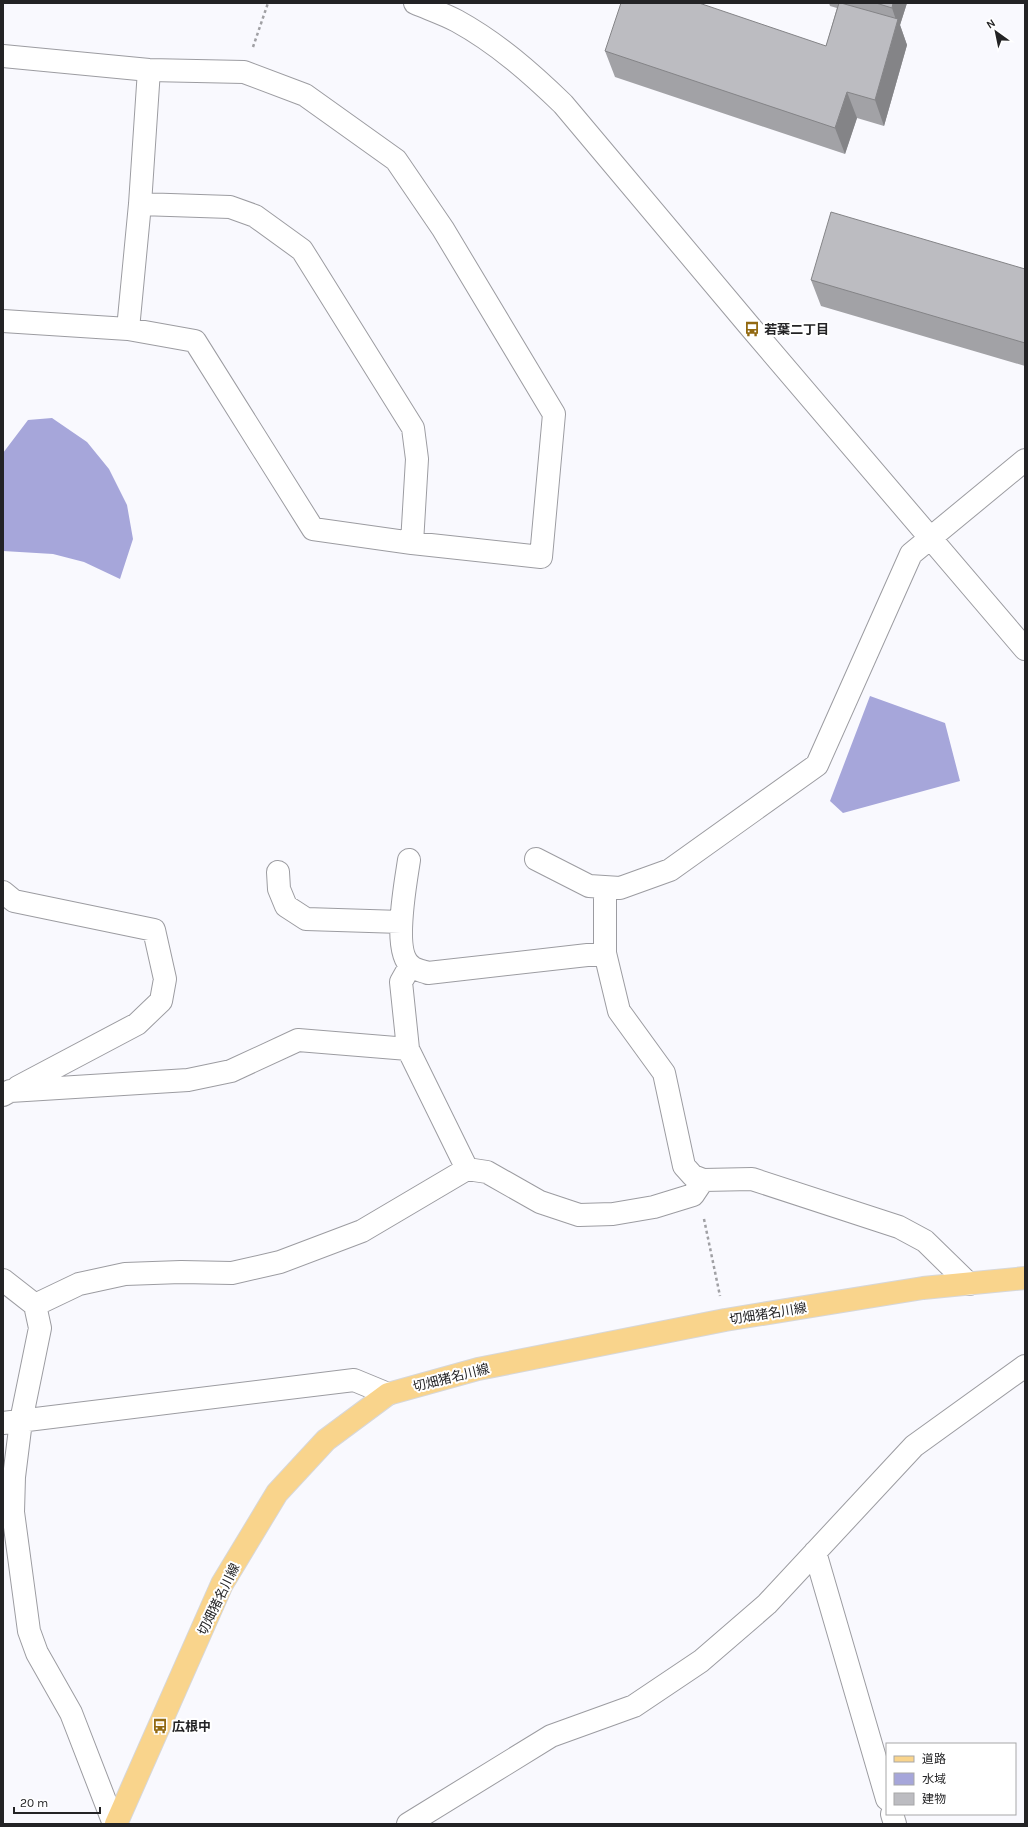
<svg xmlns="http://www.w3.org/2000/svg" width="1028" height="1827" viewBox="0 0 1028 1827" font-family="Karla,'Noto Sans JP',sans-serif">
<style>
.water{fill:#a6a6da}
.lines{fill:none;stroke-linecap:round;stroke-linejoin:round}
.minor-casing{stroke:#9c9ca1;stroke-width:24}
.major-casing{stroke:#d7d7d8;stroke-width:24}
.path{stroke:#a0a0a4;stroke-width:2.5;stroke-dasharray:3 3;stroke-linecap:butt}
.minor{stroke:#fff;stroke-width:22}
.major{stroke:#f9d48c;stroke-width:22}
.wall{fill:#a2a2a6}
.shaded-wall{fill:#848487}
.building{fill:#bcbcc1;stroke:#848487}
.labels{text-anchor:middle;stroke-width:4;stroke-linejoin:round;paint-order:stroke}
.poi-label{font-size:13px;font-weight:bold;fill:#232325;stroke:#fff;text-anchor:start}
.street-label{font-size:13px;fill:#232325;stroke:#fff}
</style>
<rect width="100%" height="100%" fill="#f9f9fe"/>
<path class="water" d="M52,418L87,442L109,469L127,505L133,539L120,579L84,562L53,554L3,551V453L28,420Z
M870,696L945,723L960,781L843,813L830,801Z"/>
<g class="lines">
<g class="minor-casing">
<path id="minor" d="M415,3C429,9 444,14 457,21C497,43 531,73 563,104L752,329L1025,649
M3,56L149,70L244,72L305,95L396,160L443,229L554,414L541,557L412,543L313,529L195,341L128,329L3,321
M140,204L230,207L255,216L302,250L413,428L417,459L412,543
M128,329L140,204L149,70
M536,859L589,886L620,888L670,870L817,765L911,554L1025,460
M409,860C406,881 392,952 411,966C415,970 423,971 428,973L605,953L619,1011L664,1073L684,1166L693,1176L703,1180L752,1179L899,1227L925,1241L969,1284
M278,872L279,889L286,906L306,919L401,922
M605,887V953
M3,892L14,901L154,930L165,979L161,1001L137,1024L18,1087
M410,966L401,982L408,1049L467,1169
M3,1095L10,1091L188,1080L231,1071L298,1040L408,1049
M3,1280L35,1305L40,1328L21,1421L14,1477L13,1512L29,1631L37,1653L71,1713L114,1824
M35,1305L79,1284L125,1274L181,1272L232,1273L280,1262L362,1231L467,1169L487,1172L540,1202L579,1215L613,1214L654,1207L693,1195L703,1180
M3,1423L354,1380L388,1394
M815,1552L887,1799
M892,1814L895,1824
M408,1824L551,1736L634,1706L701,1661L767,1604L914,1446L1025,1366"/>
</g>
<g class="major-casing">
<path id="major" d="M116,1824L222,1584L277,1493L326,1440L388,1394L478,1369L725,1320L923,1288L1025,1278"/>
</g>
<path class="path" d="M253,47L268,3
M704,1219L720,1296"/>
<use href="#minor" class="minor"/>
<use href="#major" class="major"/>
</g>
<path class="wall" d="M829,3H907L900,25L907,45L884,126L857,118L845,154L615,77L605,51L826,46L837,8L830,6Z
M1025,269V366L821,306L811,280Z"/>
<path class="shaded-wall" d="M893,3H907L900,25L907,45L884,126L875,100L897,23L892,8Z
M847,92L857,118L845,154L835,128Z"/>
<path class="building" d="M621,3H699L826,46L839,3H841L898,19L875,100L847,92L835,128L605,51Z
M876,3H893L892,8Z
M831,212L1025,269V343L811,280Z"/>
<defs>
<g id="bus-bare" transform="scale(1.2)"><path d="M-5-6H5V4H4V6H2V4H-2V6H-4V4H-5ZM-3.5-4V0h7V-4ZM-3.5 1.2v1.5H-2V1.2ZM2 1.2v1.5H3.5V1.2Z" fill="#926911" stroke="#fff" stroke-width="2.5" paint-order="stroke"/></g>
</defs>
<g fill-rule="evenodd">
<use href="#bus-bare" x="752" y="329"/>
<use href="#bus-bare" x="160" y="1726"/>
</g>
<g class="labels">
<g class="poi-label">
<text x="764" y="334">若葉二丁目</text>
<text x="172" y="1731">広根中</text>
</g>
<g class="street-label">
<text transform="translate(768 1313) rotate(-9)" y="5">切畑猪名川線</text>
<text transform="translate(451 1377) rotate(-14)" y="5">切畑猪名川線</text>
<text transform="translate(218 1599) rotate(-64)" y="5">切畑猪名川線</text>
</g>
</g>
<rect width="1028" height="1827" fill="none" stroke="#232325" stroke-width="8"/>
<rect x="886" y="1743" width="130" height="72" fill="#ffffff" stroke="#a7a7a8"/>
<rect x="894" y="1756" width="20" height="6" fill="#f9d48c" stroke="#a7a7a8"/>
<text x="922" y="1763" font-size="12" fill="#232325">道路</text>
<rect x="894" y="1773" width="20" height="12" fill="#a6a6da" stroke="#a7a7a8"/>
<text x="922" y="1783" font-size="12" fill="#232325">水域</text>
<rect x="894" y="1793" width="20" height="12" fill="#bcbcc1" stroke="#a7a7a8"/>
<text x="922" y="1803" font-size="12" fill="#232325">建物</text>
<g transform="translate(996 32) rotate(327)" stroke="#ffffff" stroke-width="3" paint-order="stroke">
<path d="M0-3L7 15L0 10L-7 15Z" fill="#232325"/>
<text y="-6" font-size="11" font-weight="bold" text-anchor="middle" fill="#232325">N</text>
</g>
<path d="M14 1807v6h86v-6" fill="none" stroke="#232325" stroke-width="2"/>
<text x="20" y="1807" font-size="12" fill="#232325" stroke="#ffffff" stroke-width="3" paint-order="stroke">20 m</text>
</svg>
